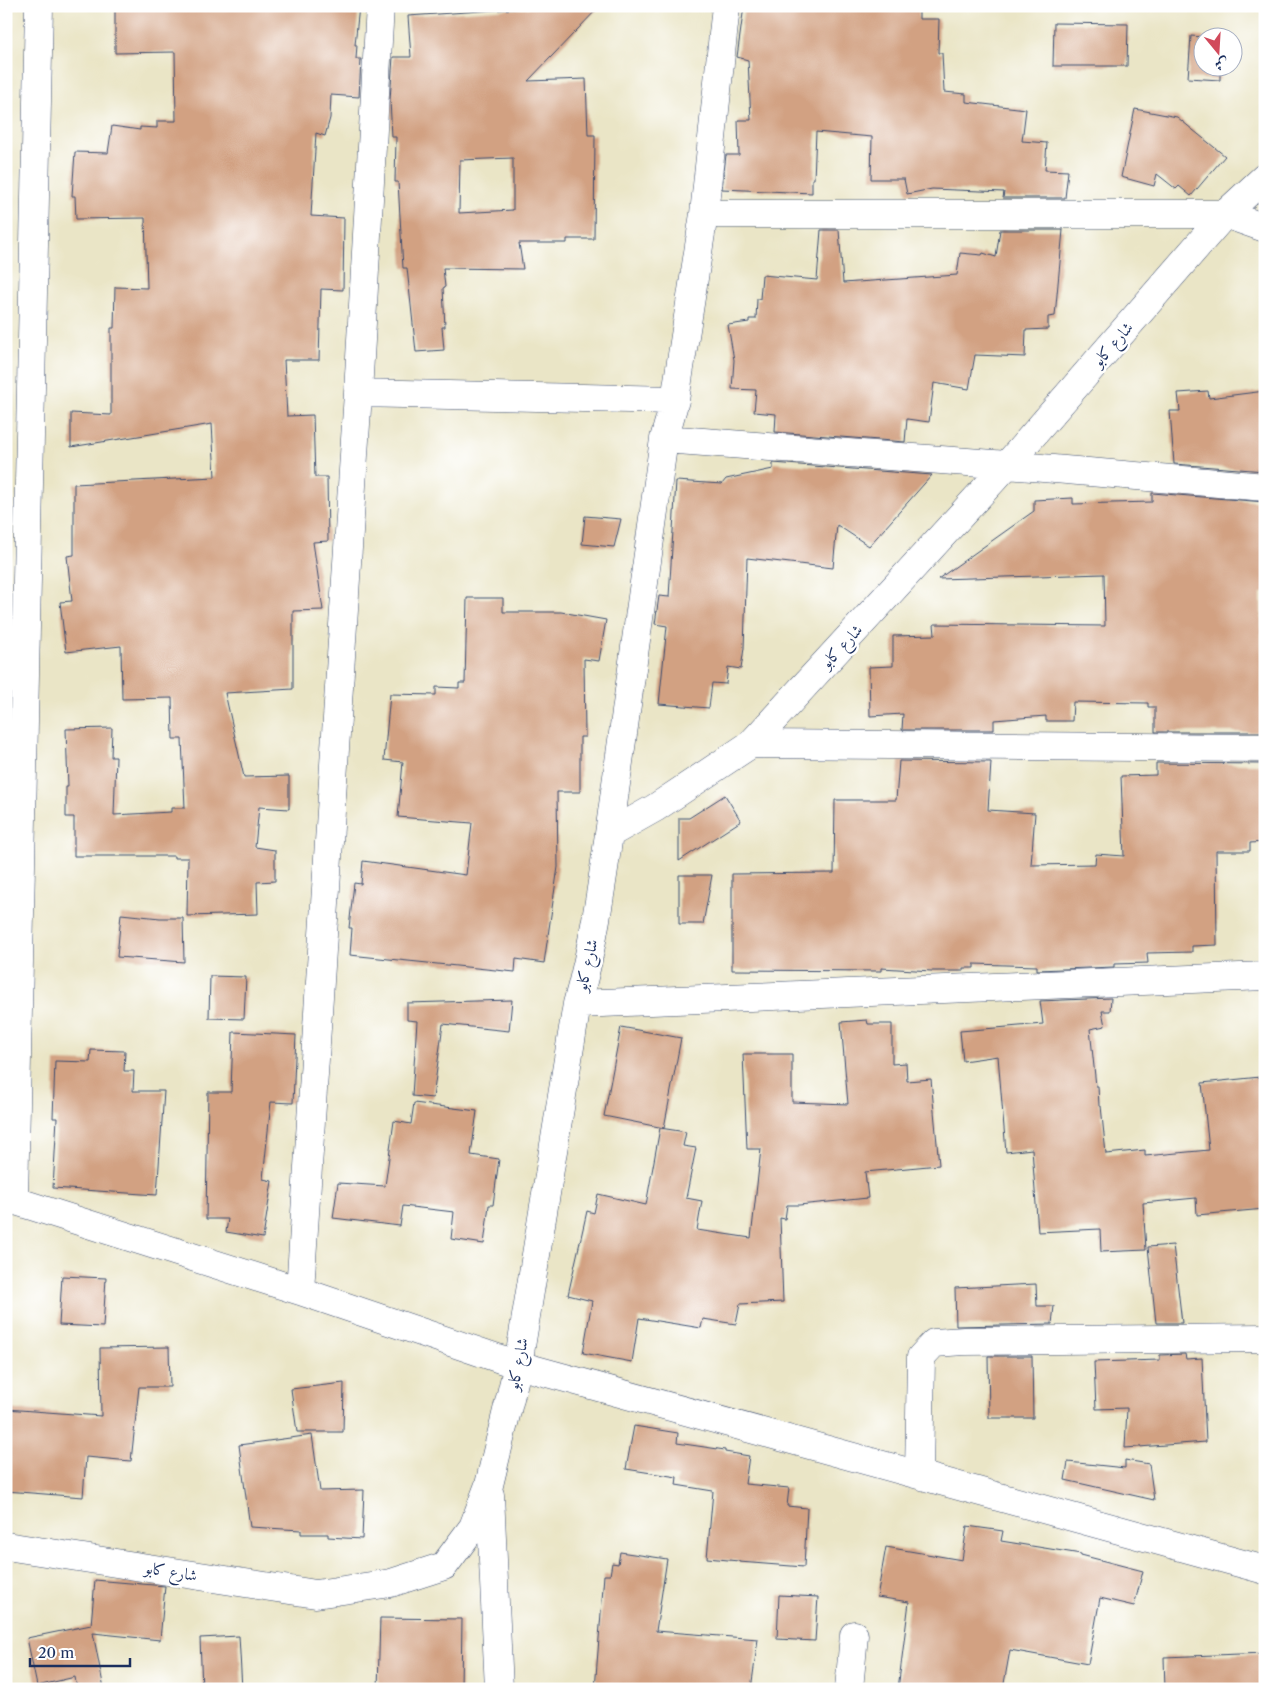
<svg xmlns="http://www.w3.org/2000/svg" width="1271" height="1695" viewBox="0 0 1271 1695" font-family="'Libre Caslon Text',Amiri,serif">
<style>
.building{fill:#d2a182;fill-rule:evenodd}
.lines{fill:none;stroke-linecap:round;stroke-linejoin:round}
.minor-casing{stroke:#3a4a6e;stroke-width:29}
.minor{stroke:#fff;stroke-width:28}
.labels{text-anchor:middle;stroke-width:5;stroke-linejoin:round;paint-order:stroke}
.street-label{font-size:16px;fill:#1b2f5e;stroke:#fff}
</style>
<rect width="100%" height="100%" fill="#fff"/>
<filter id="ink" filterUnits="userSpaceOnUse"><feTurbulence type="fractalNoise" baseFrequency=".02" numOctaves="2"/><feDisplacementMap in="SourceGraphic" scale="10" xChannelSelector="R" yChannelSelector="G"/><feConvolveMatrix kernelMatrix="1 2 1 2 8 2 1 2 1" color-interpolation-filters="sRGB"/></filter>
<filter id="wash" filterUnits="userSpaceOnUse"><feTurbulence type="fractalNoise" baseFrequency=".0096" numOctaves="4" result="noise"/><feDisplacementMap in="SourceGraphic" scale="20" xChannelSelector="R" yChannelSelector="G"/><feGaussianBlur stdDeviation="1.12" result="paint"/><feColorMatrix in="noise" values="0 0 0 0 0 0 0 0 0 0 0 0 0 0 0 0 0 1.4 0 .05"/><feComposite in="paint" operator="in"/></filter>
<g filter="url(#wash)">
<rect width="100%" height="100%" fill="#eae5c6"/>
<g id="blocks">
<path class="building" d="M173,6H359L355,45H357L356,59H361L359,97L331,95L330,118L325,136L316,133L311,216L344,218L343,290L321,289L319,360H284L287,416L313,415L315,477H327L328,541L313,542L323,610L293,611V689L225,693L244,777L289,776V809L259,807L255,847L275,850V881L257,882L258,914L187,916L188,858H174V856H74V817H66V787H68L66,729L112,728L111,757H116L114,815L171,812V808H185L182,739H173L172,698L122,699L121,646L66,652L60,602L72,601L67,556L74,555V484L215,477L212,424L71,447V413L111,415V328H114L115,287L147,288L145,218L76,219L75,196H72L75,152L108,153L112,126L140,130V127L157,128V121H176L175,52L115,53V9L173,8Z
M555,6H600L528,81L586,79L588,135H595L594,239H567V243H519L523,269L443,268L445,287L443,288L445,327H442L444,350L416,352L407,268H403L398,182H395L396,137H392L390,100L393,57H411L408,16ZM513,158V210L459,213L460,160Z
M744,6H919V19H939L938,53H942L944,92L966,94V102L1026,109L1022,141L1047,143L1045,170L1068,171L1065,198H1003L1004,192L932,189L907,194L904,179H871L872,137L816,132L814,179H812V193L722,189L726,155H739L738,120H751L748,60L737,57Z
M1054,23L1128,24L1127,66H1053Z
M1191,36L1214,38H1204V68H1220V80L1188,78Z
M1135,109L1177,117L1225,156L1191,196L1179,186L1176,189L1157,174L1154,186L1121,177Z
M821,230H839L843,283L957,275L960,253L982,255L983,253L996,257L1000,230H1063L1055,316L1048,317V329L1026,330L1025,357L975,355L969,389L934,383L929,422L907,419L905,442L775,432L776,414L754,412L756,390L732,389L734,360L728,325L749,322V319H756L757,299H760L762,275L817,280Z
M1208,391L1209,398L1265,391V471L1174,464L1170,411H1180L1178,393Z
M773,463L932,475L869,546L837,525L833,568L747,558L744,648L741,669L728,667L726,684L712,683L709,708L659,704L667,626L655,624L659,596L669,597L676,481L722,484L726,479L773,469Z
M1152,493L1265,502V593H1261L1262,700H1264V732H1155V707H1148V703L1073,702L1072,721H1046V716L994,720V730H902L903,714L870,716L869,667L893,666V636L935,635L934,624L1105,626L1104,574L938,579L1034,511V500L1073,498V504L1152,502Z
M585,516L621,519L614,547L582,544Z
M467,598H503V612H561L606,620L599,661L584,659L585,737H580V792H557L558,867L544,963L516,959L515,972L350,955L352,928H349L354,883L361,884L363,861L466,875L472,823L398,817L403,762L384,760L390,694L436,695V687L459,688V683H465Z
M899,761L991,762L988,810L1035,813L1031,865L1095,864L1096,854L1124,856L1121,776L1156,775V763L1265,764V842L1250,843V851H1216L1217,945L1192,946V952L1147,953L1148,963L1114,964V967L1037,970V966L974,964V968H963V971H932L881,968V971L732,970V874L834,873L835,800H896Z
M725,795L741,821L679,861V818H689Z
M679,875H712L703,924H679Z
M121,914L160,918H183L184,962L117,957Z
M210,976L246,977L244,1019L209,1018Z
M1111,998L1110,1011H1102L1105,1026L1090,1029L1096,1086H1098L1099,1106H1101L1106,1154L1145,1150V1156L1209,1150L1202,1083L1260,1077L1265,1129V1209L1197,1215L1196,1198L1143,1203L1146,1250L1101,1252L1100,1229L1038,1232L1032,1149L1006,1152L998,1056L963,1061L960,1031L1043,1024L1040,1001Z
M512,1000L509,1031L443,1024L433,1098L412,1096L417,1021L407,1020V1003Z
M867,1020L868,1024H892V1064L906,1063L907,1081L931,1079L939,1165L865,1172L868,1198L799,1205H787L785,1219L780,1218L783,1302L740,1304L736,1324L703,1319L701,1328L639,1318L632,1362L583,1353L592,1301L568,1295L587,1211L594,1213L598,1194L646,1205L660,1128L686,1132L683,1146L696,1148L686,1198L702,1201L697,1230L751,1238L761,1149H747L743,1054H792V1102L848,1104L841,1022Z
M621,1027L681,1038L664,1128L604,1116Z
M233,1032L296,1035L293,1103L271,1102L263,1179L272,1181L263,1238L226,1232L228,1219H206L208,1092H231Z
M91,1050L125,1051L124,1071H134L133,1091H164L157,1195L53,1188L57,1118H53L55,1061L90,1062Z
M414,1103L477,1111L471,1155L499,1159L493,1205H489L484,1244L451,1239L454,1212L403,1206L400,1226L333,1218L338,1183L385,1186L394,1121L411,1124Z
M1173,1245L1182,1323H1156L1148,1247Z
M62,1276L106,1278L103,1327L59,1325Z
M1036,1284L1037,1306H1054L1052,1324L956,1326L955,1288Z
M169,1347L170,1387H139L131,1461L86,1457L83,1497L6,1491V1409L101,1416L100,1348Z
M1185,1354L1186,1359L1202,1358L1206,1442L1125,1448L1127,1408L1096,1409L1094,1362L1160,1360V1355Z
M988,1356H1032L1033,1418H989Z
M344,1383L343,1432H297L291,1389Z
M634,1426L678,1433L677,1443L725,1450V1452L749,1456L745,1484L789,1488L787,1506L807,1508L804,1567L739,1562V1561L707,1558L713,1491L676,1485L677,1477L626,1469Z
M312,1435L320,1491L364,1490L362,1539L328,1537V1534H301V1530L250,1527L239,1445Z
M1125,1460L1149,1464L1154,1500L1065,1480L1068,1462L1125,1468Z
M967,1526L1003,1531L1001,1541L1081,1554V1555L1143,1571L1134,1606L1100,1598L1088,1664L1010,1650L1003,1689H898L909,1602L877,1597L886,1547L962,1560Z
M620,1552L667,1559L656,1631L758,1639L751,1689H595L604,1575H610L612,1563L618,1564Z
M95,1580L165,1586L160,1640L93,1633L104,1689H77L75,1677L37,1686L27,1638L91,1625Z
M779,1595L818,1597L815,1641L777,1639Z
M380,1618L462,1619L461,1689H378Z
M239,1636L242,1689H202L200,1638Z
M1265,1653V1689H1165L1164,1657Z"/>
</g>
</g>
<g filter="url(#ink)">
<use href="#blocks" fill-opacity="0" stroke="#3a4a6e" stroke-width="1"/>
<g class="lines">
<g class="minor-casing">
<path id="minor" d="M704,214H1225L1265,228
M358,393L675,400
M664,439L1007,465L1265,487
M751,744L1265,748
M609,834L664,439L675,400L704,214L726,6
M577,1004L1265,976
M6,1198L300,1291L518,1365L1265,1570
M14,1200L39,6
M300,1291L358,393L380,6
M919,1475L921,1357L934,1343L964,1341L1265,1338
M490,1495L499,1689
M6,1546L316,1594L391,1583L444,1566L473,1527L489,1485L518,1365L577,1004C593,948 601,891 609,834L655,808L751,744L1007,465L1225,214L1265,177
M849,1689L854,1635"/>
</g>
<use href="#minor" class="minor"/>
</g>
</g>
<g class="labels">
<g class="street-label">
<text transform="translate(1112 344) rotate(-49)" y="6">شارع كابو</text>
<text transform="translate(841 646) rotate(-47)" y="6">شارع كابو</text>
<text transform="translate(586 965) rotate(-77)" y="6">شارع كابو</text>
<text transform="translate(517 1364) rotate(-79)" y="6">شارع كابو</text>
<text transform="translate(171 1571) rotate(9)" y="6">شارع كابو</text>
</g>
</g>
<rect width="1271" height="1695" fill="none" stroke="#fff" stroke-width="25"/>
<g transform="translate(1218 52) rotate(162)"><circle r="24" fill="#ffffff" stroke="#a4acbf"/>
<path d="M0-4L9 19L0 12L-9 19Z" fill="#d1495b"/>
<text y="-8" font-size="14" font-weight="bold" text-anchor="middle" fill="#1b2f5e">ش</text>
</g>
<path d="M30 1658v8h100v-8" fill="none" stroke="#1b2f5e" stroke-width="2.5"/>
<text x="38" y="1658" font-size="15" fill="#1b2f5e" stroke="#ffffff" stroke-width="4" paint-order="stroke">20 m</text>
</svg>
